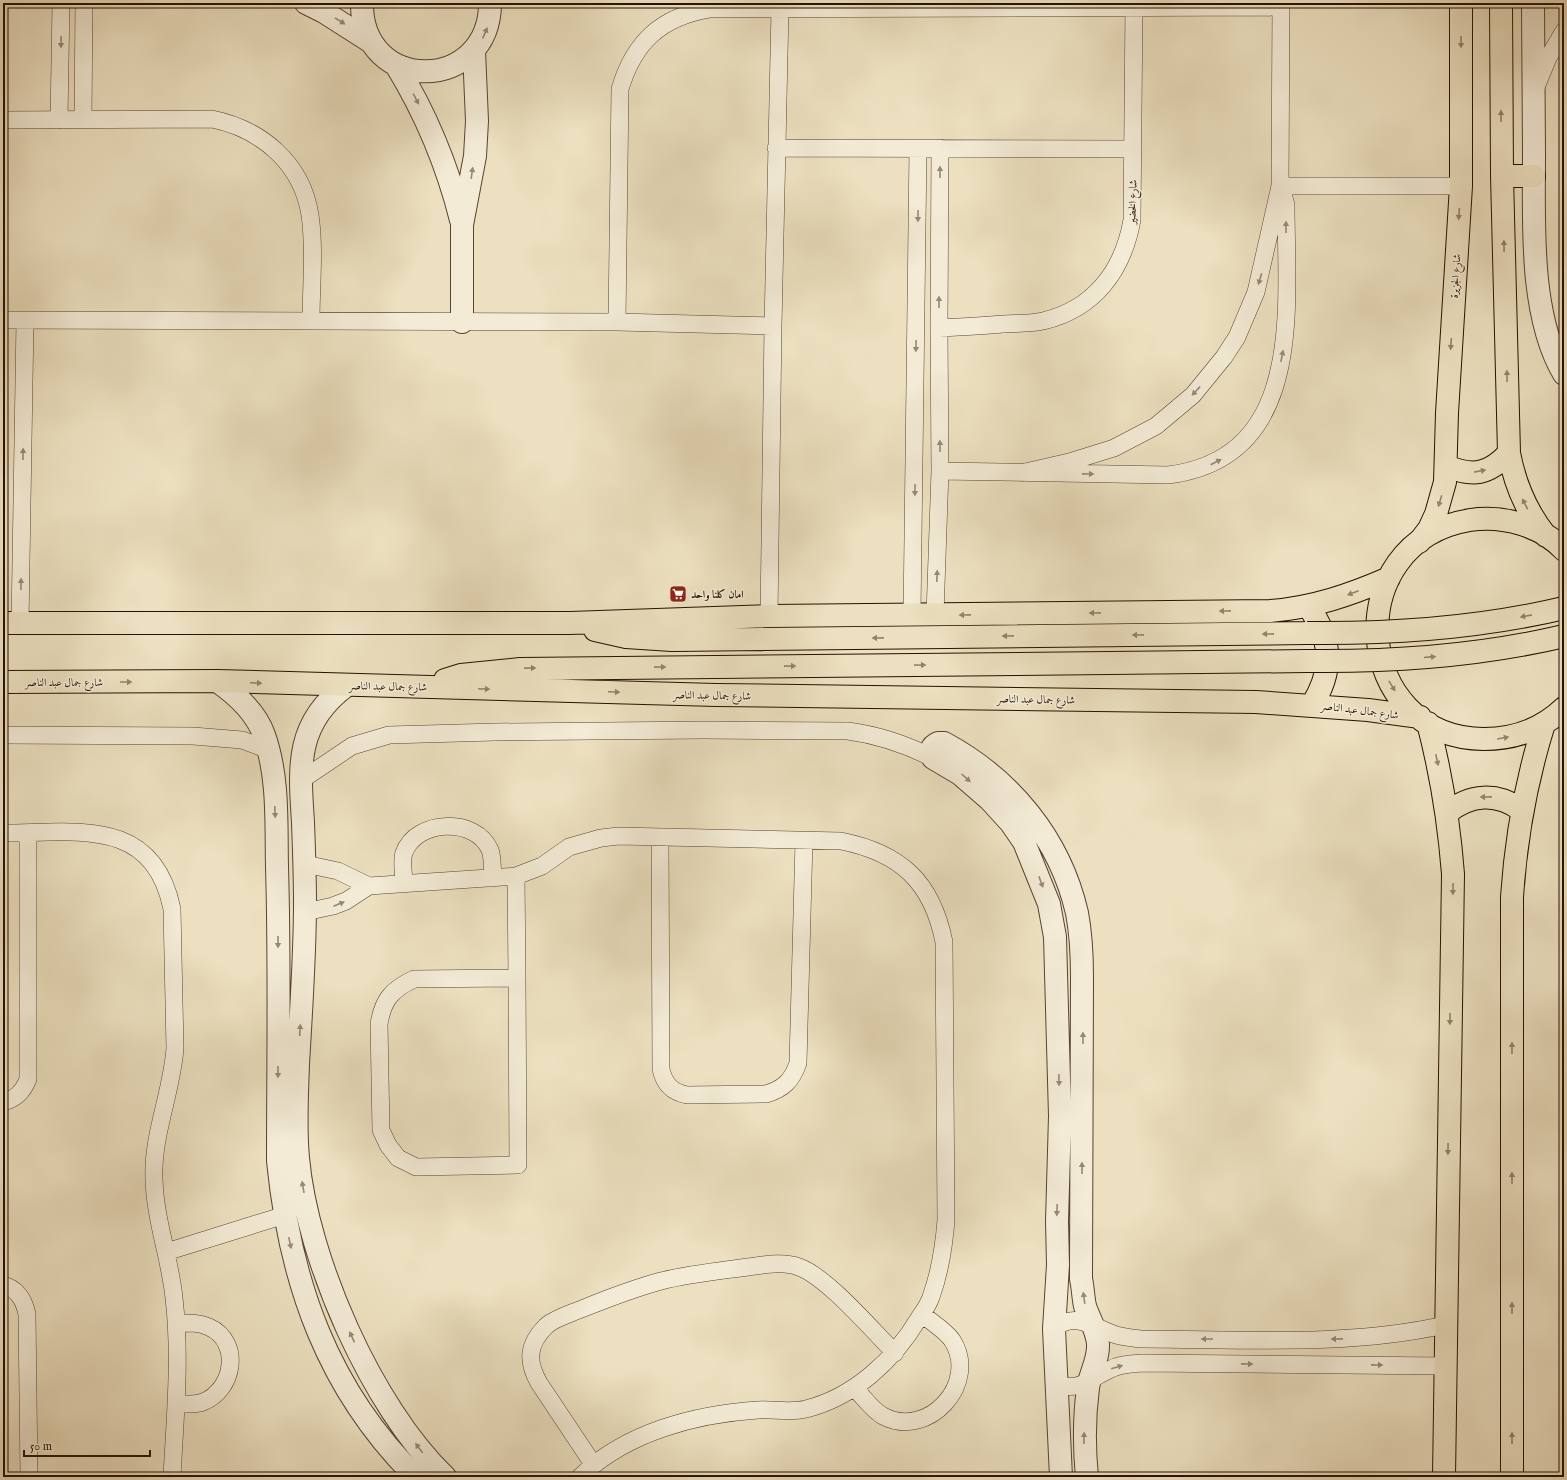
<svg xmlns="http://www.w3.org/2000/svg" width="1567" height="1480" viewBox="0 0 1567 1480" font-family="'IM FELL English',Amiri,serif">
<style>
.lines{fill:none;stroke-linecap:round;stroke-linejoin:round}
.minor-casing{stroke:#584330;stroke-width:18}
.tertiary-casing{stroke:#584330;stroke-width:24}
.primary-casing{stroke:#270f00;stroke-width:24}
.minor{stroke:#f3ebd6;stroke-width:17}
.tertiary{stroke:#f3ebd6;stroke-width:22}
.primary{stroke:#ece0c0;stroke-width:22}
.primary-bridge-casing{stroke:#270f00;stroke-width:24;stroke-linecap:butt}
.primary-bridge{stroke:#ece0c0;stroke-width:22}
.oneway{fill:#978876}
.oneway2{fill:#93826a}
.labels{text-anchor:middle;stroke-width:3;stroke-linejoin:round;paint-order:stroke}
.street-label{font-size:11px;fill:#270f00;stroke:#f3ebd6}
.poi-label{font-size:11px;font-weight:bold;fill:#270f00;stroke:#f3ebd6;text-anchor:start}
</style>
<rect width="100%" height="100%" fill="#ece0c0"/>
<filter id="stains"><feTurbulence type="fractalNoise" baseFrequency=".005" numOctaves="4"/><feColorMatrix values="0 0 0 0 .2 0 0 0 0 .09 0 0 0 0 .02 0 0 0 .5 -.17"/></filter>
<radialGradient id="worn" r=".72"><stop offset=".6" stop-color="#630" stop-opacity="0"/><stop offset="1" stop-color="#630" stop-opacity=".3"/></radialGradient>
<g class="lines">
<g class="minor-casing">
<path id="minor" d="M1536,87L1548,58L1564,31
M83,119L84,3
M3,120L212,119C261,129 302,163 310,215C315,247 311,288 311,321
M59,120L61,3
M776,148L1133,149
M1280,186H1461
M3,320L617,322L773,326
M617,322L620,89C634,42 661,17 709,9L1281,7
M939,328C960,327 981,326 1003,324C1016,323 1030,324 1043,321C1094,309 1123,271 1132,220L1134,7
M940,471L1168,475C1306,458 1286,307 1286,205L1283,194
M1021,473L1069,462L1114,448L1156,426L1193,395L1224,357L1237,337L1256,292L1280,186L1281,3
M912,615L918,149
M935,615L940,471L939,328L940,148
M769,616L773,326L780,9
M20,623L25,321
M3,735L193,736L242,740L269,750
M300,781L352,746L389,735L495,732L704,730L848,731C879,735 905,744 933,758
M3,833C76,833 153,816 172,909L175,1048C172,1092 152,1135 154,1179C155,1220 170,1258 174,1298C181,1357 175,1418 172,1477
M660,837L661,1069C664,1084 672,1092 687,1095L766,1094C783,1089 792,1081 798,1063L804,841
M305,864L338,871L369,886
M516,876L517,978L414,979C391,990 383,1000 379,1024L381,1130L388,1145L398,1158L416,1167L518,1165L517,978
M404,883C404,875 401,861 404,853C416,819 476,817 490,850C493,857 492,870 493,878
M305,912L333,906L346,901L369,886L516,876L542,866L569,847L601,838L619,836L841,841C901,853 932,882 944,942L946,1220C944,1246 940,1272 931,1297C929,1304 923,1312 919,1318C894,1360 854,1397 806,1409C790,1413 774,1409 758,1410C696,1414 626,1432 580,1477
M3,1102C16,1099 23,1092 28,1079V833
M166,1252L285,1215
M3,1285C18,1289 24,1300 27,1314L29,1477
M1054,1329C1075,1310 1094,1328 1116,1335C1124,1337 1132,1338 1141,1339C1242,1339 1346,1347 1445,1325
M1056,1383C1077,1394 1092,1377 1111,1369C1120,1364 1131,1364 1142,1363L1444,1366
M854,1388C863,1396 872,1410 883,1416C928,1440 980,1383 952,1340C945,1330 931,1322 922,1314
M176,1404C184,1404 195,1405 203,1402C234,1390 242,1342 209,1327C198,1322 188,1323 176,1323
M593,1464L539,1383C527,1362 527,1345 546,1326C555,1318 572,1313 584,1308C609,1298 635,1288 661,1281C689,1274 719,1271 748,1267C764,1265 783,1261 799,1267C827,1277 872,1330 895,1353"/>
</g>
<g class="tertiary-casing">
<path id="tertiary" d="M306,3L324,12L371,42
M362,3C361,95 490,93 490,3
M1533,3C1533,54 1534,104 1534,155C1534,222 1529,315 1564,374
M396,65C426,114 447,164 461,220
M462,322V225L475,156L477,121L474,51
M217,681C237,695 256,712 264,735C279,777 276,824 277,867C280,965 278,1063 278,1161C290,1283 328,1390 416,1477
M347,685C296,722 299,765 303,822C304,849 305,876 305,903C305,956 301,1011 298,1064C297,1095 295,1127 298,1158C307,1259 372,1407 445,1477
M1061,1477L1054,1329L1058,1265L1057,1221L1060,1116L1055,937L1049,904L1024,842L1011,823L990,800L960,774L933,758C930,751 931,746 938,743H944C1011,779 1060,839 1077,913C1081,934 1082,956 1082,977L1081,1279C1083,1287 1083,1297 1085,1306C1089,1319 1097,1330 1098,1344C1099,1360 1090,1373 1088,1388C1084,1418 1084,1447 1087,1477"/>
</g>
<g class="primary-casing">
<path id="primary" d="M1501,3L1502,176L1509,453C1515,485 1526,511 1546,536
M1502,176H1534
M1446,466C1473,477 1488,475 1509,453
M1419,542L1429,529L1436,514L1445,482L1447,413L1461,186V3
M1564,550C1541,525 1502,515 1470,520C1337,542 1352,738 1484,739C1514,739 1542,729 1564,708
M1308,606C1332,639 1334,670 1312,705
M3,623H570L769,616L1270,611C1312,608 1350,595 1389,578
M595,630L626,637L672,640L1307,633
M445,680L461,675L520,669L1307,661
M3,682L217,681L716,695L1256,702L1368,710L1420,717
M1428,723C1441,773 1449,822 1453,874L1444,1477
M1447,813C1470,794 1497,792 1521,810
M1512,1477V897C1516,837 1526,781 1544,724"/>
</g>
<use href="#minor" class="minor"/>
<use href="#tertiary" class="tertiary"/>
<use href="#primary" class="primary"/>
<g class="primary-bridge-casing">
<path id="primary-bridge" d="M1307,633C1393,634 1480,628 1564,608
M1307,661C1393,662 1480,656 1564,636"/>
</g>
<use href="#primary-bridge" class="primary-bridge"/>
</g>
<defs><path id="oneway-solid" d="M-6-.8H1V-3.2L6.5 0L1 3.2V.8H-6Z"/></defs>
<g class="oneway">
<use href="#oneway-solid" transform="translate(340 21) rotate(32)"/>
<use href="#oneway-solid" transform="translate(485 33) rotate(-67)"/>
<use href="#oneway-solid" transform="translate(61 42) rotate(91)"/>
<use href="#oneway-solid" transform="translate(416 99) rotate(62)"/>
<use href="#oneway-solid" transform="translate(940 172) rotate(-90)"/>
<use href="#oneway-solid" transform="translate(472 173) rotate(-82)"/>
<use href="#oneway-solid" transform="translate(918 216) rotate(91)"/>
<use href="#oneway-solid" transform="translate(1286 227) rotate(-90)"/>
<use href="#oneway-solid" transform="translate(1260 279) rotate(106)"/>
<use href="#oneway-solid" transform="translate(939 302) rotate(-90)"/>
<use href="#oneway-solid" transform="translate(916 346) rotate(91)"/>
<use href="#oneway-solid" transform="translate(1282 356) rotate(-79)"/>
<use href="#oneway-solid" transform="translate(1196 391) rotate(133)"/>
<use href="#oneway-solid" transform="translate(940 446) rotate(-91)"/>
<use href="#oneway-solid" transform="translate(23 454) rotate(-89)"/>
<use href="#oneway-solid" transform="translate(1216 462) rotate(-27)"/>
<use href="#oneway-solid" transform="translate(1088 474) rotate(1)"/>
<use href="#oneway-solid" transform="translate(915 490) rotate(91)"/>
<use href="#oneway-solid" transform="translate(937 576) rotate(-88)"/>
<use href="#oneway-solid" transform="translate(21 584) rotate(-89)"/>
<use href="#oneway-solid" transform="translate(966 778) rotate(42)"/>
<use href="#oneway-solid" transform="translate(275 812) rotate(88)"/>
<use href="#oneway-solid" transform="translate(1041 882) rotate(70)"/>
<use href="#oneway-solid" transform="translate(339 904) rotate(-23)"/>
<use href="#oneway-solid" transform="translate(278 942) rotate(90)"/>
<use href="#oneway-solid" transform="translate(300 1030) rotate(-87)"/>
<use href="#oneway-solid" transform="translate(1083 1038) rotate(-91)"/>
<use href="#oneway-solid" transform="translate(278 1072) rotate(90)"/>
<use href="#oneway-solid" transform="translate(1059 1080) rotate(89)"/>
<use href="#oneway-solid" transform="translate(1082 1168) rotate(-90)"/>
<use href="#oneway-solid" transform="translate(303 1187) rotate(-100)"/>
<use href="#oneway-solid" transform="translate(1057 1210) rotate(92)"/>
<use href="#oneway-solid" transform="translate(290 1243) rotate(78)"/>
<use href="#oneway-solid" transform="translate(1084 1298) rotate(-98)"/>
<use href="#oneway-solid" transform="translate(352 1337) rotate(-115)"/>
<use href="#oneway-solid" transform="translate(1207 1339) rotate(180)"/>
<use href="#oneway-solid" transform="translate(1337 1339) rotate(179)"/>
<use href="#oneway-solid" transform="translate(1247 1364) rotate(1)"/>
<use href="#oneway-solid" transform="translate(1377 1365) rotate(1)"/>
<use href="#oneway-solid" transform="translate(1117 1367) rotate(-16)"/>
<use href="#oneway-solid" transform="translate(1084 1438) rotate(-89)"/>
<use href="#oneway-solid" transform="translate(419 1448) rotate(-127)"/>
</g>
<g class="oneway2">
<use href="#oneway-solid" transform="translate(1461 42) rotate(90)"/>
<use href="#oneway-solid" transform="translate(1501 116) rotate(-90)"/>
<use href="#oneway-solid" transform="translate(1459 214) rotate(94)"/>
<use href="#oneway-solid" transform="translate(1504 246) rotate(-91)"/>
<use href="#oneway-solid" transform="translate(1451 344) rotate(94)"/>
<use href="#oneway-solid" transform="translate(1507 376) rotate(-91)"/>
<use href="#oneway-solid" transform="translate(1480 471) rotate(-11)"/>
<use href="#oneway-solid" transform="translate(1440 501) rotate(107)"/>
<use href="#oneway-solid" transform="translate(1525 504) rotate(-117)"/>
<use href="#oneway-solid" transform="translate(1353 593) rotate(159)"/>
<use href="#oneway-solid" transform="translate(1225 611) rotate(179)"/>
<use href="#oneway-solid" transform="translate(1095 613) rotate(179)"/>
<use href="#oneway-solid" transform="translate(965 615) rotate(179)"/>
<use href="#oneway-solid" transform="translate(1526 616) rotate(169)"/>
<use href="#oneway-solid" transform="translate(1268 634) rotate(179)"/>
<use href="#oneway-solid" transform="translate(1138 635) rotate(179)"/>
<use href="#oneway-solid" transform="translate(1008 636) rotate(179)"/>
<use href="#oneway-solid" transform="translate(878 638) rotate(179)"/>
<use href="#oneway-solid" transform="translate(1430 657) rotate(-5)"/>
<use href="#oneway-solid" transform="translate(920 665) rotate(-1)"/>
<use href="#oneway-solid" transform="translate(790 666) rotate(-1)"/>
<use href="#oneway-solid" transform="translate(660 667) rotate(-1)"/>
<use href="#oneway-solid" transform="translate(530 668) rotate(-1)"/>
<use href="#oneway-solid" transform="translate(126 682)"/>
<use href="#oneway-solid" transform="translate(256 683) rotate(2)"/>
<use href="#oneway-solid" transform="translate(1392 686) rotate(58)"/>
<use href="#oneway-solid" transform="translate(484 689) rotate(2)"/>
<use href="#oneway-solid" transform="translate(614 692) rotate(2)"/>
<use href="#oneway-solid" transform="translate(1503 738) rotate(-10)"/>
<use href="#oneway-solid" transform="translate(1437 760) rotate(78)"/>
<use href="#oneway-solid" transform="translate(1486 797) rotate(179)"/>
<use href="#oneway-solid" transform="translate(1453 889) rotate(91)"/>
<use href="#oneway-solid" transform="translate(1450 1019) rotate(91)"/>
<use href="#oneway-solid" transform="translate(1512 1048) rotate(-90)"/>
<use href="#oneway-solid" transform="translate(1448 1149) rotate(91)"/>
<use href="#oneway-solid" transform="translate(1512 1178) rotate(-90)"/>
<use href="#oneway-solid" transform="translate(1512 1308) rotate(-90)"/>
<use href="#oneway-solid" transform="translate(1512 1438) rotate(-90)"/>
</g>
<defs>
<g id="supermarket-square" transform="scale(0.9)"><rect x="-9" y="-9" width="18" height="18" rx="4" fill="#8f2418" stroke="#f3ebd6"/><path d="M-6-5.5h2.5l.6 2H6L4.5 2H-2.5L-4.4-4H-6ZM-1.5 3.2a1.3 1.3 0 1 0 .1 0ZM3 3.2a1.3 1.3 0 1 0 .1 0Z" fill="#fff"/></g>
</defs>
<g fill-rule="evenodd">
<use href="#supermarket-square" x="678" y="594"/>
</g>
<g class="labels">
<g class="street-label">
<text transform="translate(1132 202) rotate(-88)" y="4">شارع الخضير</text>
<text transform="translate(1455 276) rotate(-86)" y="4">شارع الجزيرة</text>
<text x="64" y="686">شارع جمال عبد الناصر</text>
<text transform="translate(388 686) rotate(1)" y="4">شارع جمال عبد الناصر</text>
<text transform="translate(712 695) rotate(1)" y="4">شارع جمال عبد الناصر</text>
<text transform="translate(1036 699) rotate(1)" y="4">شارع جمال عبد الناصر</text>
<text transform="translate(1360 710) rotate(7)" y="4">شارع جمال عبد الناصر</text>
</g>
<g class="poi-label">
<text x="691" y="598">امان كلنا واحد</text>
</g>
</g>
<rect width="1567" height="1480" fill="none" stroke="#ece0c0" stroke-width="16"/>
<rect x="4" y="4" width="1559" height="1472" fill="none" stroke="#270f00" stroke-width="2"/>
<rect x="8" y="8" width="1551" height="1464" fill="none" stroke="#270f00"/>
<path d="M24 1450v6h126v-6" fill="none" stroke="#270f00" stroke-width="2"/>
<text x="30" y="1450" font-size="12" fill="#270f00" stroke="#f3ebd6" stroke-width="3" paint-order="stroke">50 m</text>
<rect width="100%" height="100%" filter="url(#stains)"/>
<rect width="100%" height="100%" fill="url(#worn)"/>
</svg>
